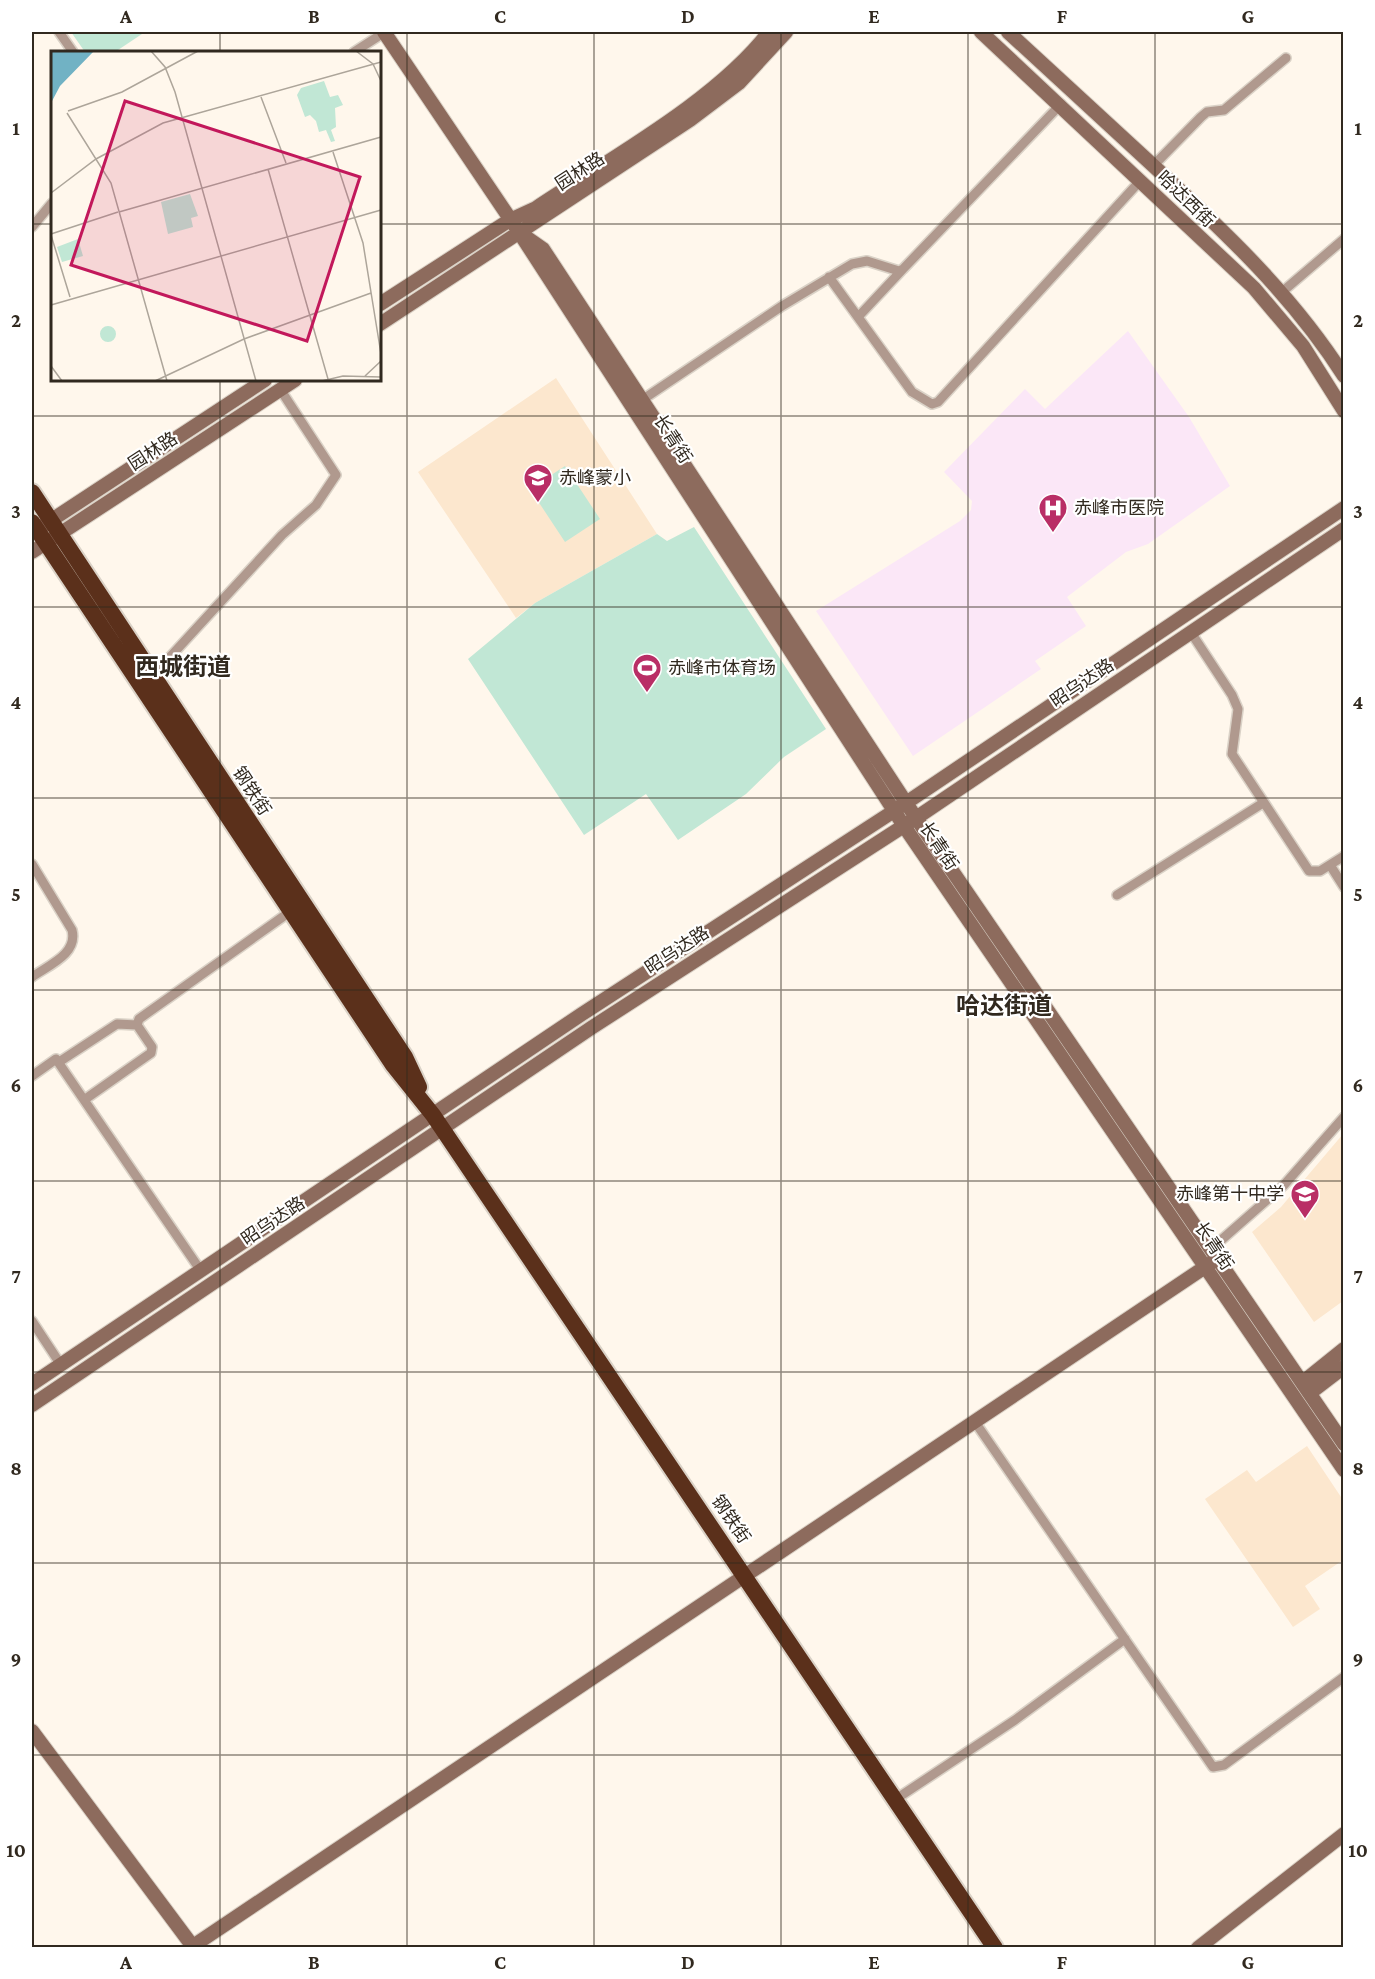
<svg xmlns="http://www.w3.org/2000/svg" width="1375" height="1979" viewBox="0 0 1375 1979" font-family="'Crimson Pro','Noto Sans SC',serif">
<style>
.built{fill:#fce7ce}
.medical{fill:#fbe7f7}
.grass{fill:#c1e7d5}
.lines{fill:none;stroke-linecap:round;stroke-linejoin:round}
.street-casing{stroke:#dad2c7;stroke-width:12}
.secondary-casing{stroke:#dad2c7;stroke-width:16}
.highway-casing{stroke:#dad2c7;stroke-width:20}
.street{stroke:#b0998e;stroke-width:9}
.secondary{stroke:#8d6b5d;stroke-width:14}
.highway{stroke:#5b301b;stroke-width:16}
.grid{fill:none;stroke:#31291f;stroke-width:1.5;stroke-opacity:0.55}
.labels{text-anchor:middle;stroke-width:4.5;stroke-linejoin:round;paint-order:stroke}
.street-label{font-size:18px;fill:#31291f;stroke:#fff}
.poi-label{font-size:18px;fill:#31291f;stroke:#fff;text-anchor:start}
.district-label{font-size:24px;font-weight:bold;fill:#31291f;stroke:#fff}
.inset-road{fill:none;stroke:#ada59a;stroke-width:1.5}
.view{fill:#c2185b;fill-opacity:0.15;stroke:#c2185b;stroke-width:3}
.inset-edge{fill:none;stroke:#31291f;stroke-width:3}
.neatline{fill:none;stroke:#31291f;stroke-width:2}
.grid-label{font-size:20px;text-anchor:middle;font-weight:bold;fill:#31291f}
</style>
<rect width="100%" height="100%" fill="#fff7ec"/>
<path class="built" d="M556,378L657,534L535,603L516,618L418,472Z
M1343,1134V1301L1314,1322L1252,1232L1281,1207Z
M1307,1446L1343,1500V1560L1305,1586L1320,1609L1293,1627L1205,1499L1247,1470L1256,1482Z"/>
<path class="medical" d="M1128,331L1189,417L1230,486L1148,544L1126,552L1067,597L1086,626L1035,661L1041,669L913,756L816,611L960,521L971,510L972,501L944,472L1025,389L1045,409Z"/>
<path class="grass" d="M71,32H145L115,52H85Z
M565,466L600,519L565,542L530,489Z
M694,527L826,729L784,757L746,794L678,840L646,794L584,835L468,659L535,603L657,534L667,541Z"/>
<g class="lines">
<g class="street-casing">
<path id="street" d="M59,32L73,52
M354,52L385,32
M1153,166L1201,117L1207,112L1224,110L1286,58
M32,227L52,203
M829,277L912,392L932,404L938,402L1140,181
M1282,292L1344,239
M858,317L903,269
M642,400L782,306L852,264L867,261L899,271L903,269L1061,104
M1190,631L1232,695L1238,709L1232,754L1309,871H1320L1344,856
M151,673L170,657L282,535L316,505L336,475L280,389
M32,864L72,930C78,954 49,965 32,977
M1330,865L1344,887
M1117,895L1263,803
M59,1062L117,1024L137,1025
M32,1076L56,1059L201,1271
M84,1100L151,1053L152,1047L137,1025L139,1019L291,911
M1211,1249L1284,1185L1344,1117
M32,1321L61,1365
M975,1422L1213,1767L1224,1765L1344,1677
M896,1799L1015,1720L1125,1639"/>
</g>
<g class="secondary-casing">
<path id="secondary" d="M384,32L519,232L904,826L1344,1470
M981,32L1254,288L1303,346L1344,411
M1008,32C1058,78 1108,124 1158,170C1227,234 1293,296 1344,376
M523,235L543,249L916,818L1344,1444
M380,304L510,220L536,208C609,159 716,101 769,32
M380,324L690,120L739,83L786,32
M44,525L265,380
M32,552L295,380
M1303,1382L1344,1349
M32,1384L582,1014L894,811L1344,508
M1310,1393L1344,1367
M32,1405L591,1028L916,818L1344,529
M32,1731L194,1948
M190,1948L1214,1261
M1198,1948L1344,1834"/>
</g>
<g class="highway-casing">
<path id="highway" d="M32,492L405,1057L419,1087
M32,522L393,1065L433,1115L995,1948"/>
</g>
<use href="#street" class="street"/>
<use href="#secondary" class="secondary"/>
<use href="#highway" class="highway"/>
</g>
<path class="grid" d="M220,32V52M407,32V1948M594,32V1948M781,32V1948M968,32V1948M1155,32V1948M32,224H52M380,224H1344M220,380V1948M32,416H1344M32,607H1344M32,798H1344M32,990H1344M32,1181H1344M32,1372H1344M32,1563H1344M32,1755H1344"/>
<defs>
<g id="school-pin" transform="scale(1.5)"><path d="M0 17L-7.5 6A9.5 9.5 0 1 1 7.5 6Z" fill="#b92e66" stroke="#fff"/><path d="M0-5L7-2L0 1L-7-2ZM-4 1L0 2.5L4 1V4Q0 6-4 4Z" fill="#fff"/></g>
<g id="hospital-pin" transform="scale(1.5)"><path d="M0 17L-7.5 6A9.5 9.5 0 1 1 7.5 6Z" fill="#b92e66" stroke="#fff"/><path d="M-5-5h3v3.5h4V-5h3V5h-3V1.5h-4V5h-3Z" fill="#fff"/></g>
<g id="stadium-pin" transform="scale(1.5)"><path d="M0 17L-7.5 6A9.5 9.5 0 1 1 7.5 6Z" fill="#b92e66" stroke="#fff"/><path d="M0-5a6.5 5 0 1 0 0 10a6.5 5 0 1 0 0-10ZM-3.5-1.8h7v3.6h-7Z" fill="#fff"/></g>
</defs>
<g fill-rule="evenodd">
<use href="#school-pin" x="538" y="478"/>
<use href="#hospital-pin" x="1053" y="508"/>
<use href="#stadium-pin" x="647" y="668"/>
<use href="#school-pin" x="1305" y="1194"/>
</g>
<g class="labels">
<g class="street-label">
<text transform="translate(580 171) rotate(-33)" y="6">园林路</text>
<text transform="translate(1186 199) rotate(44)" y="6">哈达西街</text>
<text transform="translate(673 439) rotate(57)" y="6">长青街</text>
<text transform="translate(153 451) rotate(-33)" y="6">园林路</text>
<text transform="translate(1082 683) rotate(-34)" y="6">昭乌达路</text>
<text transform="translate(252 791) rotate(57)" y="6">钢铁街</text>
<text transform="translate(939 846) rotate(56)" y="6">长青街</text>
<text transform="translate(677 950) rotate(-33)" y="6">昭乌达路</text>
<text transform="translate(273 1221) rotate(-34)" y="6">昭乌达路</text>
<text transform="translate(1214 1246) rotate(56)" y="6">长青街</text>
<text transform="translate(731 1519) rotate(56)" y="6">钢铁街</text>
</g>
<g class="poi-label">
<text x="559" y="484">赤峰蒙小</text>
<text x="1074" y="514">赤峰市医院</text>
<text x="668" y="674">赤峰市体育场</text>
<text x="1284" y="1200" text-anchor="end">赤峰第十中学</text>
</g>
<g class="district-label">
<text x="183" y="675">西城街道</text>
<text x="1004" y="1014">哈达街道</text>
</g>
</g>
<g transform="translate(51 51)">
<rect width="330" height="330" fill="#fff7ec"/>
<path d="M139,143L147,165L140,167L142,176L117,183L110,151ZM27,188L32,205L11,211L6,196ZM49 283a8 8 0 1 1 16 0a8 8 0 1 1-16 0Z" fill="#c1e7d5"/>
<path d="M273,30L279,46L287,44L292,54L284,57L285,76L280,79L284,90L280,91L275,79L268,81L265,70L259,64L254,66L246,44L250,37Z" fill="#c1e7d5"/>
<path d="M0,0H43L9,35L0,52Z" fill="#71b2c4"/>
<path class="inset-road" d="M100,0L114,16L124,41L205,330M305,0L322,13L330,30M210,46L235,112M17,60L71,41L147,0M16,62L60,132L116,330M282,101L312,192L330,303M217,118L277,328M0,142L45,108L112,72L330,11M68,161L330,86M0,183L67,161M0,184L19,246M0,254L330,159M0,315L11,330M314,325L330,310M104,330L193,288L320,242M271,330L292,325L330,326"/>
<path class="view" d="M74,50L309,126L256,290L20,214Z"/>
<rect width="330" height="330" class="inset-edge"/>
</g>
<rect width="1375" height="1979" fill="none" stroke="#ffffff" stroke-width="66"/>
<rect x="33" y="33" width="1309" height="1913" class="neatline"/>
<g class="grid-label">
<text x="126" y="23">A</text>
<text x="314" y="23">B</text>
<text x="500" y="23">C</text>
<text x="688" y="23">D</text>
<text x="874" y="23">E</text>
<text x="1062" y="23">F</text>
<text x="1248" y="23">G</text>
<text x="16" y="135">1</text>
<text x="1358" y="135">1</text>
<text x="16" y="327">2</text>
<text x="1358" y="327">2</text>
<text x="16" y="518">3</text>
<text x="1358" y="518">3</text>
<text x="16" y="709">4</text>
<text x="1358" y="709">4</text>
<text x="16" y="901">5</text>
<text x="1358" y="901">5</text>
<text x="16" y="1092">6</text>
<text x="1358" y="1092">6</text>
<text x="16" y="1283">7</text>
<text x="1358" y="1283">7</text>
<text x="16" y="1475">8</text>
<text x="1358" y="1475">8</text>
<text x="16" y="1666">9</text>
<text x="1358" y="1666">9</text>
<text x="16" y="1857">10</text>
<text x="1358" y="1857">10</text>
<text x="126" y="1969">A</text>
<text x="314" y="1969">B</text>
<text x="500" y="1969">C</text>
<text x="688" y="1969">D</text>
<text x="874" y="1969">E</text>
<text x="1062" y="1969">F</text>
<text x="1248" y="1969">G</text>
</g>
</svg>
